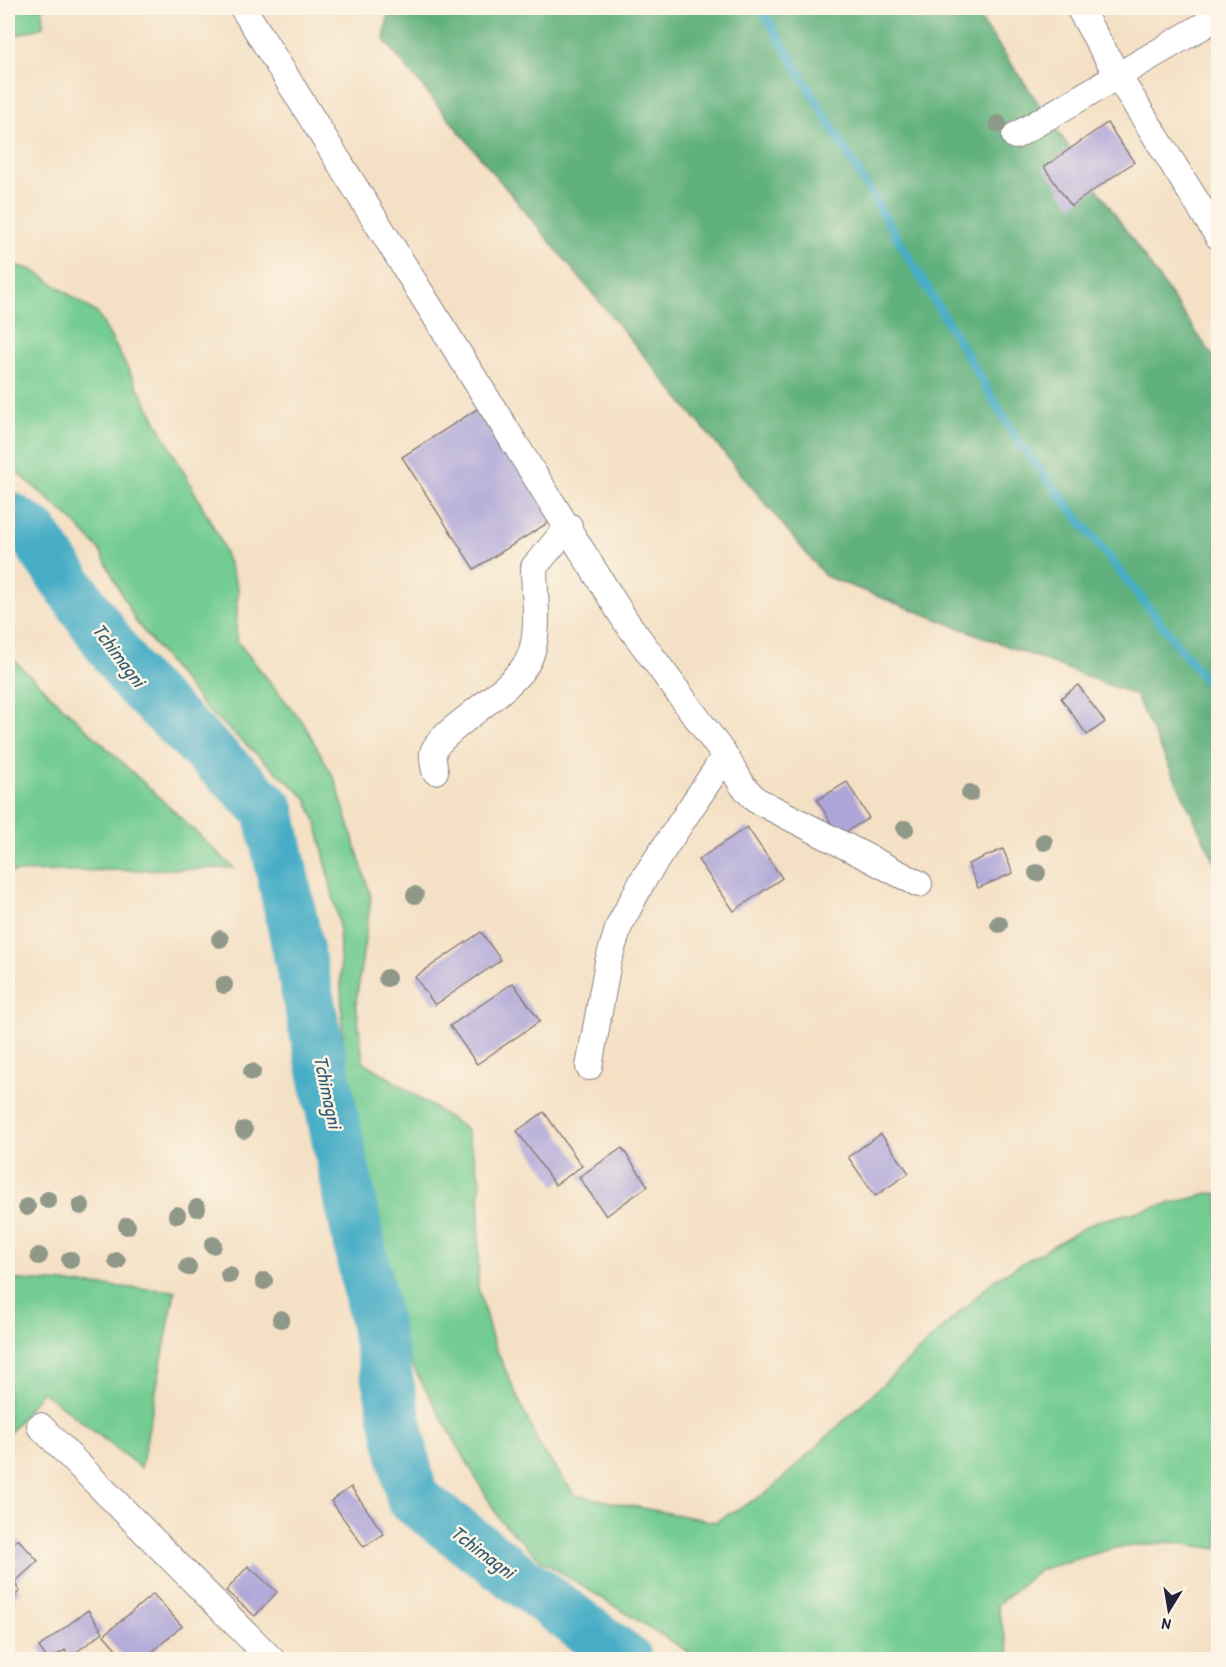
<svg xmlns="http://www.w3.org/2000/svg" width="1226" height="1667" viewBox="0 0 1226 1667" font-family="'Patrick Hand',sans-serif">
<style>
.green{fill:#73cc92;stroke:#4a7766;stroke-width:1.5}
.forest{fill:#5eb07c;stroke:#40695c;stroke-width:1.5}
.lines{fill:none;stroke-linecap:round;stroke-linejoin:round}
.stream{stroke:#46adc6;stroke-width:9}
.river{stroke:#46adc6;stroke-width:52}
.building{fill:#ada5d8}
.street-casing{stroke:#8b8180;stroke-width:28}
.street{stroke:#fff;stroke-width:26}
.tree{fill:#909889}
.labels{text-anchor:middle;stroke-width:5;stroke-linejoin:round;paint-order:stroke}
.water-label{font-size:20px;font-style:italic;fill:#305a73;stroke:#fcf5e5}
</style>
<rect width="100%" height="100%" fill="#fcf5e5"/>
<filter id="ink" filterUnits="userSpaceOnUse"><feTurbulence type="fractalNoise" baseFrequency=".0167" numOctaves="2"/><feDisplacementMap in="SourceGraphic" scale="12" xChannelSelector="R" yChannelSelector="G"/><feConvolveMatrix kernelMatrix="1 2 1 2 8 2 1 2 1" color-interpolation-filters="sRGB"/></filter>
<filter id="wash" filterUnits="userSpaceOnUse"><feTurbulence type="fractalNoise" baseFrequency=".008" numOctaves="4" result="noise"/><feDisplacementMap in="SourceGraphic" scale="24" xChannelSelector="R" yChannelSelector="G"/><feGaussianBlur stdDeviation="1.35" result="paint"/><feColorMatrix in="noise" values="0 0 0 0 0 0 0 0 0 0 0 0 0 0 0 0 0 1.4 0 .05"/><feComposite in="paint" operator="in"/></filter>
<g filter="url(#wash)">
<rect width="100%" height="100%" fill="#f4e0c4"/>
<path class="green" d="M8,8H42L43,27L8,38Z
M8,263L33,270L98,314L219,537L238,588L236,640L304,724L335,780L371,897L356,1002L363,1061L466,1129L480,1179L478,1287L493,1342L539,1445L575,1495L715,1522L768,1492L995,1279L1094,1222L1213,1193L1218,1194V1549L1170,1542L1114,1548L1039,1570L997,1605L1011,1659H700L542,1561L500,1520L405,1353L345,1107L339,923L317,824L306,798L205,708L136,622L99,549L71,519L8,464Z
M8,655L234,868L8,872Z
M8,1279L175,1291L141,1468L42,1391L8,1435Z"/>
<path class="forest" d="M389,8H973L1218,364V869L1135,695L825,576L384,40Z"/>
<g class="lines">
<path class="stream" d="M761,8L1019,443L1218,696"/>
<path class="river" d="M8,517L32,532L135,681L269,810L412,1498L627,1660"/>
</g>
<g id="blocks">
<path class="building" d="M1107,123L1134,162L1071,206L1044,167Z
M485,404L557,517L474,569L402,457Z
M1078,685L1105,722L1087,735L1061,698Z
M847,782L869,818L839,836L817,800Z
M747,827L782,878L734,911L698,860Z
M1003,849L1013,873L978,888L968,864Z
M481,932L501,960L435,1005L415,977Z
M513,983L540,1021L477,1064L450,1026Z
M544,1112L582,1166L555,1185L517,1131Z
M881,1134L909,1173L875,1196L848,1157Z
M622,1148L648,1186L606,1216L579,1177Z
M351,1487L384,1534L364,1547L331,1501Z
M18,1539L38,1561L14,1583L20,1591L8,1602V1548Z
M248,1566L277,1592L255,1616L226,1591Z
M153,1594L182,1626L143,1660H126L104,1635Z
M88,1610L103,1632L70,1657L65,1650L48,1660L39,1647Z"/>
</g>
</g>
<g filter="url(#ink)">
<use href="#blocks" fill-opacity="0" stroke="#8b8180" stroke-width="1.5"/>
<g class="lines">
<g class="street-casing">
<path id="street" d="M243,8L625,620L725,756L743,786L756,800L919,884
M1079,8L1118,76L1218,236
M1015,136L1218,17
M435,771C434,766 432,758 433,753C437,732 514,691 529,659C541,632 534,596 534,567L569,526
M589,1067L608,962L619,926L643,880L725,756
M40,1426L272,1660"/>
</g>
<use href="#street" class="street"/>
</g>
<g class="tree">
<circle cx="998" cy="124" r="9"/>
<circle cx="970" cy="793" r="9"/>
<circle cx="905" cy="829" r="9"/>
<circle cx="1044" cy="842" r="9"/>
<circle cx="1037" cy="873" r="9"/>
<circle cx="415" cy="895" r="9"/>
<circle cx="999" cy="924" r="9"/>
<circle cx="220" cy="939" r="9"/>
<circle cx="387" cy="978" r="9"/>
<circle cx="224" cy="985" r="9"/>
<circle cx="252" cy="1072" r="9"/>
<circle cx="244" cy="1130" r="9"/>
<circle cx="48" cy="1200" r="9"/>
<circle cx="81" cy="1206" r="9"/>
<circle cx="27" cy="1207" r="9"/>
<circle cx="197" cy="1208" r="9"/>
<circle cx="177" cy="1215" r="9"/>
<circle cx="127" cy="1226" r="9"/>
<circle cx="213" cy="1245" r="9"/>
<circle cx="39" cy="1256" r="9"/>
<circle cx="70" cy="1260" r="9"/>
<circle cx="117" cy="1261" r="9"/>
<circle cx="188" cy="1267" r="9"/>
<circle cx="229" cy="1275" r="9"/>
<circle cx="264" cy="1281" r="9"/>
<circle cx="281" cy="1319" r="9"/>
</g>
</g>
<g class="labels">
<g class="water-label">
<text transform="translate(119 655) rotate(53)" y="7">Tchimagni</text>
<text transform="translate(328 1092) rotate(78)" y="7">Tchimagni</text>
<text transform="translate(483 1552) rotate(37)" y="7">Tchimagni</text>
</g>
</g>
<rect width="1226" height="1667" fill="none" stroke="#fcf5e5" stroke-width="30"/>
<g transform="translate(1169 1610) rotate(191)" stroke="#fcf5e5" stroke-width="4.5" paint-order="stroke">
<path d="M0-4.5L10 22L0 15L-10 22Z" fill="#22223b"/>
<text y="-9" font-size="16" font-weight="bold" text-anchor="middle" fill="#22223b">N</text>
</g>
</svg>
